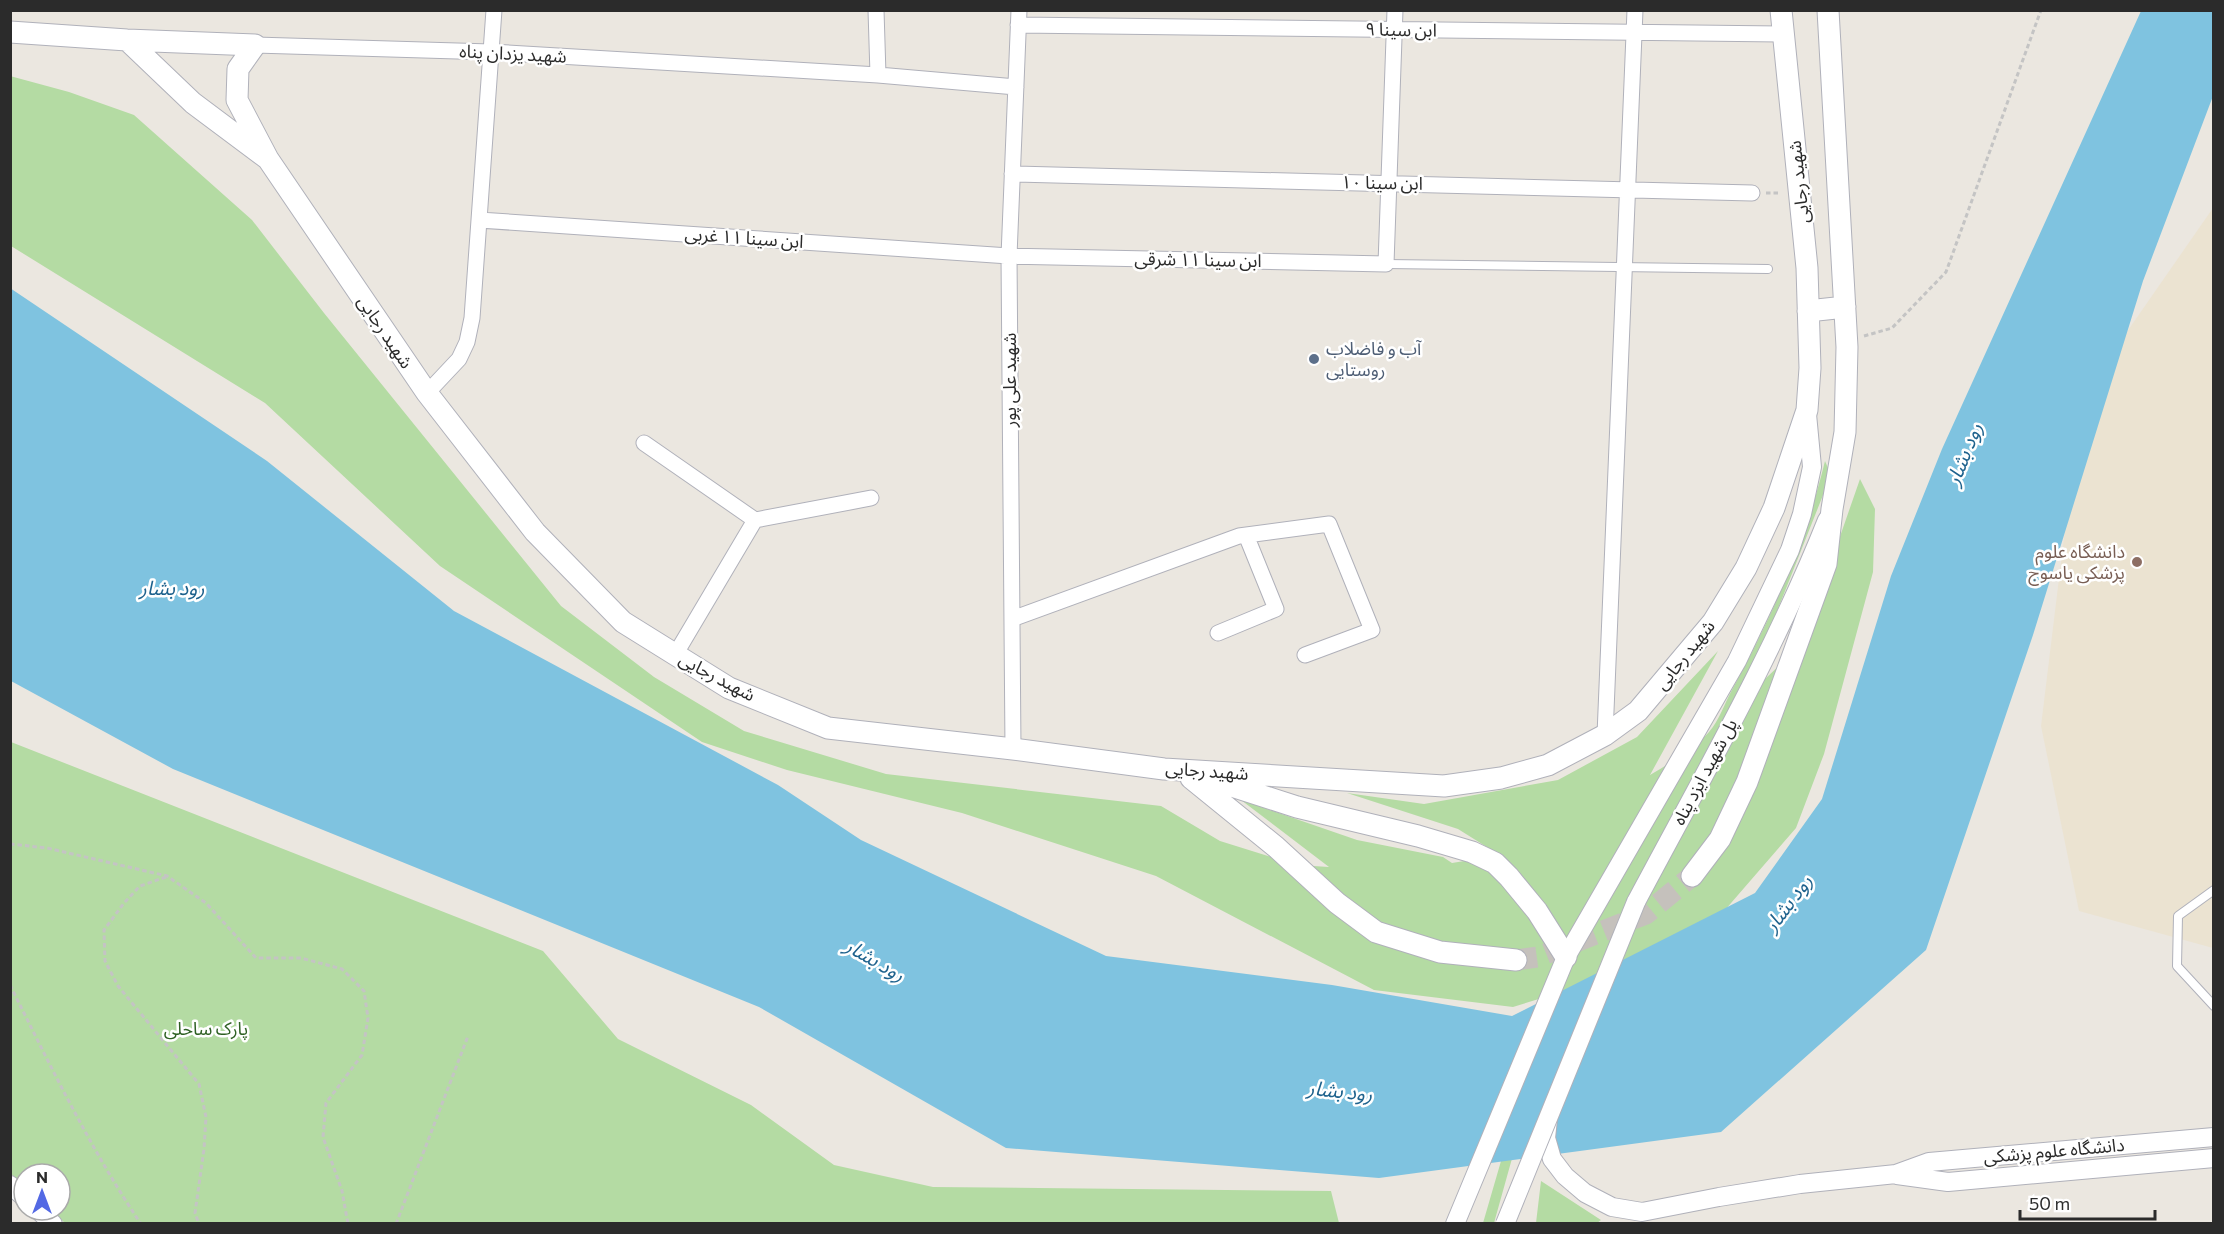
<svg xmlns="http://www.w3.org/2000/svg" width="2224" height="1234" viewBox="0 0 2224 1234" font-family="Commissioner,'Noto Sans Arabic',sans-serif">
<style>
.education{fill:#ebe3d1}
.green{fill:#b4dba3}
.water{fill:#7fc3e0}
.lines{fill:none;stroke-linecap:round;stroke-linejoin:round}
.secondary-tunnel{stroke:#c5c1bc;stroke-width:21;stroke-dasharray:21 10;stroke-linecap:butt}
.service-casing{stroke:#b0b1ba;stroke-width:10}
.minor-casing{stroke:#b0b1ba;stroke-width:17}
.tertiary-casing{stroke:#b0b1ba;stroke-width:20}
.secondary-casing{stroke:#b0b1ba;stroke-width:23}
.path{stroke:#c4c4c4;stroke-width:3;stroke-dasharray:4.5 3;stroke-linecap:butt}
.service{stroke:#fff;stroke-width:8}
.minor{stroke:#fff;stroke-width:15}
.tertiary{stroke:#fff;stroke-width:18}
.secondary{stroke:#fff;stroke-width:21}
.tertiary-bridge-casing{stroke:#b0b1ba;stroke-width:20;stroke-linecap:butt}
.tertiary-bridge{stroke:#fff;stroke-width:18}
.service-dot{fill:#5c6f8a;stroke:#fff;stroke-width:2}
.education-dot{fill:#8d6e63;stroke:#fff;stroke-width:2}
.labels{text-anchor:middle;stroke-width:5;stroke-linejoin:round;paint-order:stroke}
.street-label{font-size:18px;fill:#2b2b2b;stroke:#fff}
.service-label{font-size:18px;fill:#4e5e75;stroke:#fff;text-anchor:start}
.education-label{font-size:18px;fill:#785e54;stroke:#fff;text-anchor:end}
.park-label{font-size:18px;fill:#2e6023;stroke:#fff}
.water-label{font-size:20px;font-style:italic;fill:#1e628d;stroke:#fff}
</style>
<rect width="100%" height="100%" fill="#ebe7e0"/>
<path class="education" d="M2213,208V948L2079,911L2041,726L2081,398Z"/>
<path class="green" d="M10,76L69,92L134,115L252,220L324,313L561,606L654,677L744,731L886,774L1161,806L1220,841L1297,865L1329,867L1241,800L1357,840L1443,857L1452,863L1489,857L1498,854L1458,829L1347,793L1424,804L1558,780L1637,737L1718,651L1650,775C1666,766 1697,746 1709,732C1719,721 1725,702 1733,688C1772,617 1806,540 1825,461L1831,475L1762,649L1727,715L1803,643L1860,479L1875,509L1873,572L1824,754L1796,828L1699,940L1518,1137L1494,1223H1483L1508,1137L1555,994L1513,1007L1374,990L1156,876L962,813L787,770L702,742L440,566L265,403L11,246Z
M11,742L543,951L618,1039L751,1105L834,1165L933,1187L1331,1191L1339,1223L66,1224L51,1210H60V1174H24V1186L11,1174Z
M1541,1181L1601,1220L1597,1223H1536Z"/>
<path class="water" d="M2141,11H2213V96L2143,281L2033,635L1926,950L1721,1132L1379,1178L1006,1148L759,1007L173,769L11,681L10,288L267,461L454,611L778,785L861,840L1106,956L1332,985L1512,1016L1755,893L1822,799L1891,576L1942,449Z"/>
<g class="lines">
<path class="secondary-tunnel" d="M1516,960L1538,957L1646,914L1692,876"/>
<g class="service-casing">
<path id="service" d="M1386,264L1768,269
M2214,890L2178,916L2177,966L2214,1006"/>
</g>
<g class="minor-casing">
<path id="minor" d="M876,10L878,75
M1018,25L1783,34
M255,45L491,52L878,75L1016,87
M1012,174L1752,193
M479,220L1009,256L1386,264L1395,10
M427,393L459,359L467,342L472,318L494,10
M644,443L755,520L675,655
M755,520L871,498
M1012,619L1239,536L1329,524L1372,630L1305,655
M1218,633L1276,609L1246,535
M1605,735L1635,10
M1013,749L1009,256L1019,10"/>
</g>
<g class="tertiary-casing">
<path id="tertiary" d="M1636,902C1703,776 1774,653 1827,520
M1548,1119L1546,1138L1552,1159L1565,1176L1585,1193L1612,1207L1642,1212L1719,1197L1800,1184L1896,1174L1929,1162L2214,1137
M1897,1175L1948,1182L2214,1158
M10,1185L24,1197
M38,1210L53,1224
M1455,1224L1566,957L1737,661L1790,550L1802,514L1812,467L1807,414"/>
</g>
<g class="secondary-casing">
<path id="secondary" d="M10,32L127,40L255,45
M127,40L193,103L268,159L237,100L238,69L255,45
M268,159L427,393L535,532L623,622L729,688L828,728L1013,749L1164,769L1444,786L1501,778L1548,765L1605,735L1638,711L1713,622L1746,568L1774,508L1807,410L1810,368L1807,268L1781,10
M1808,311L1845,307
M1191,778L1276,847L1337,903L1376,932L1440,952L1516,960
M1210,779L1297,807L1418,836L1472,852L1495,863L1509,877L1537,911L1566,957
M1692,876L1720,839L1747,782L1826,564L1832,509L1845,432L1847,347L1828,10"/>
</g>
<path class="path" d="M1766,193H1781
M1864,336L1892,328L1946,272L2041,10
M10,844L47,848L167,876L206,903L256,958H301L342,969L364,991L368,1018L362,1055L326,1103L323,1137L342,1191L348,1224
M166,877L140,886L124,903L104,930L105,961L118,986L199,1084L206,1117L204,1149L195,1213L199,1224
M10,985C50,1065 91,1150 141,1224
M396,1224L468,1036"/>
<use href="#service" class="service"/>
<use href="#minor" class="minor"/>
<use href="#tertiary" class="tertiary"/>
<use href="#secondary" class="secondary"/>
<g class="tertiary-bridge-casing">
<path id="tertiary-bridge" d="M1505,1224L1636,902"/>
</g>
<use href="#tertiary-bridge" class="tertiary-bridge"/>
</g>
<circle class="service-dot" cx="1314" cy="359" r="6"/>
<circle class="education-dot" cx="2137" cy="562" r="6"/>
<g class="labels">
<g class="street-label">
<text transform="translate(1401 30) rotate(1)" y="6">ابن سینا ۹</text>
<text transform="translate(513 54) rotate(3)" y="6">شهید یزدان پناه</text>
<text transform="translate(1799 182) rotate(-96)" y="6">شهید رجایی</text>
<text transform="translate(1382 183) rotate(1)" y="6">ابن سینا ۱۰</text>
<text transform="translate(744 238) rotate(4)" y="6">ابن سینا ۱۱ غربی</text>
<text transform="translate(1198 260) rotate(1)" y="6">ابن سینا ۱۱ شرقی</text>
<text transform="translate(385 332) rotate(56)" y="6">شهید رجایی</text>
<text transform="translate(1010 380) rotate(-90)" y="6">شهید علی پور</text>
<text transform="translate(1685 655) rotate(-51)" y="6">شهید رجایی</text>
<text transform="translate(717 677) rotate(28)" y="6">شهید رجایی</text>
<text transform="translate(1207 771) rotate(4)" y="6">شهید رجایی</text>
<text transform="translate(1705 772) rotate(-62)" y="6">پل شهید ایزد پناه</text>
<text transform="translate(2054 1151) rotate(-5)" y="6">دانشگاه علوم پزشکی</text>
</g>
<g class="service-label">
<text x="1326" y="355">آب و فاضلاب<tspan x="1326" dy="21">روستایی</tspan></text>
</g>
<g class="education-label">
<text x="2125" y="558">دانشگاه علوم<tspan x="2125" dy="21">پزشکی یاسوج</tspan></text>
</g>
<g class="park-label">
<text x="206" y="1035">پارک ساحلی</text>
</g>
<g class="water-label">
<text transform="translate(1964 454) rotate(-68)" y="7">رود بشار</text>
<text x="172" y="595">رود بشار</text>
<text transform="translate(1788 903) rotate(-53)" y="7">رود بشار</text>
<text transform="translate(875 960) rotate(30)" y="7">رود بشار</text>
<text transform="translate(1340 1091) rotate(6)" y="7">رود بشار</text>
</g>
</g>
<rect width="2224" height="1234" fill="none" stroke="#2b2b2b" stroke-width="24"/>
<g transform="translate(42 1192)"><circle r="28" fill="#ffffff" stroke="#aaaaaa" stroke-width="1.5"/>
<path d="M0-4.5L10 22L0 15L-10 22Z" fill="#5369e4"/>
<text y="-9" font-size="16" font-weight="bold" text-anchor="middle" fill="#2b2b2b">N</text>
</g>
<path d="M2020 1210v9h135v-9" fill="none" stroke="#2b2b2b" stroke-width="3"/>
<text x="2029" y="1210" font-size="18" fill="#2b2b2b" stroke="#ffffff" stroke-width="4.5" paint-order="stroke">50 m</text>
</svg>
